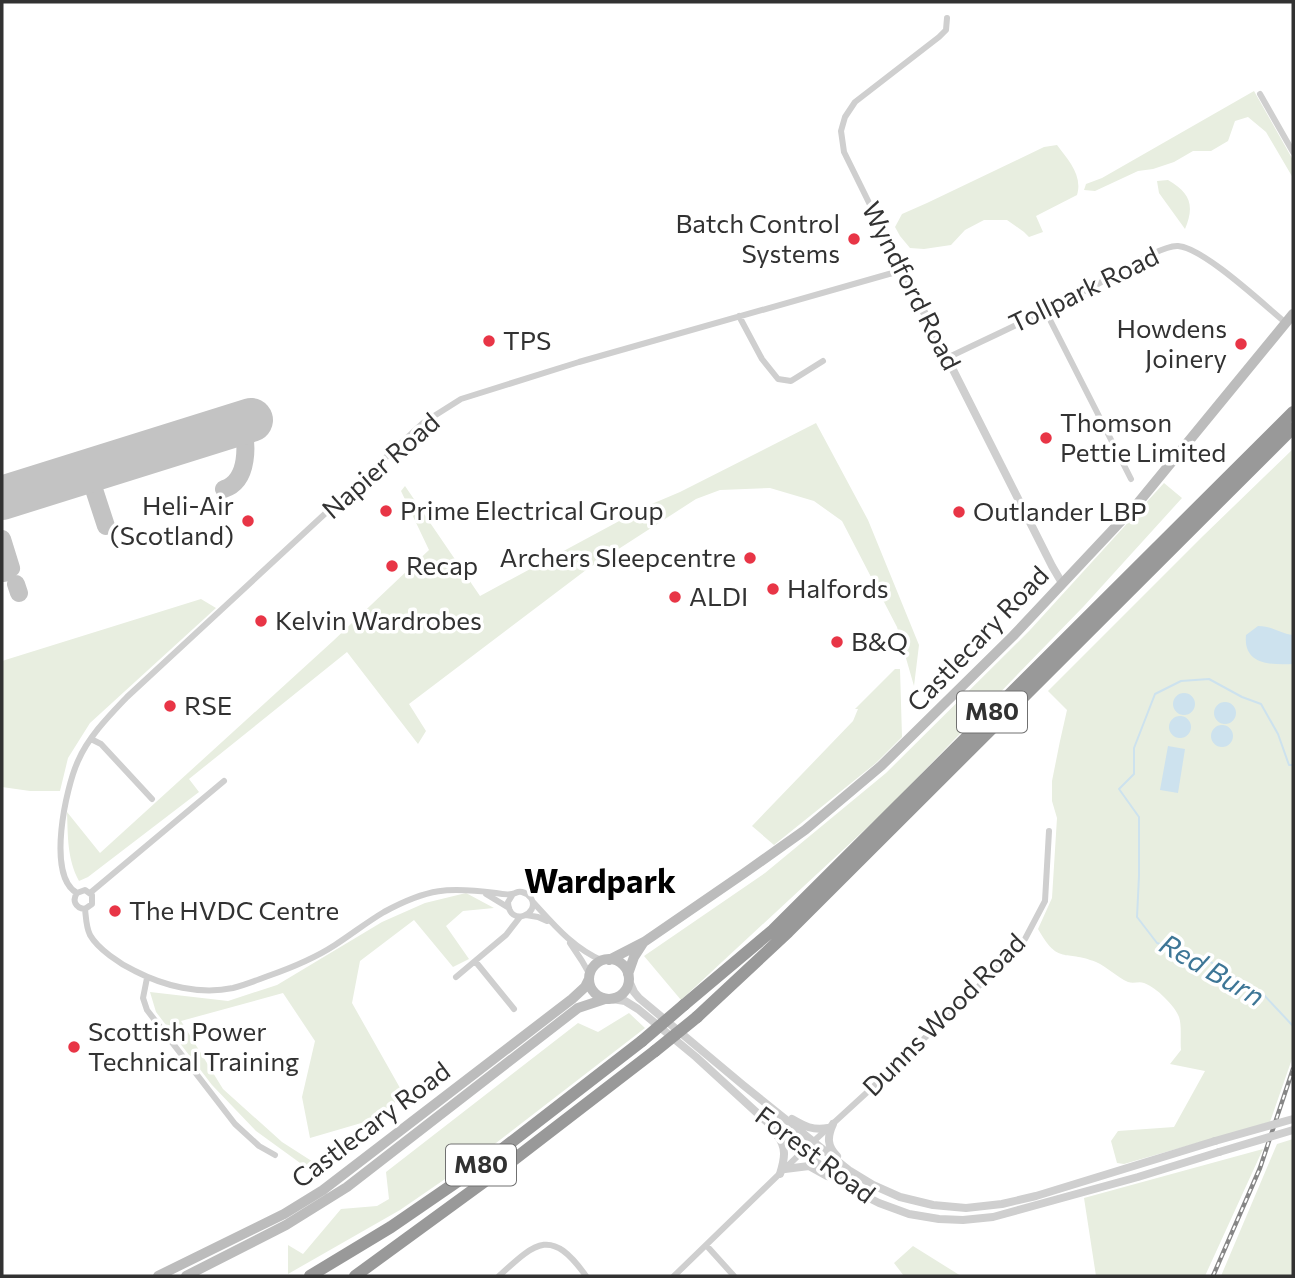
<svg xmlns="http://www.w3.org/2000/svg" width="1295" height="1278" viewBox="0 0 1295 1278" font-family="Commissioner,sans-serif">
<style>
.green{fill:#e8eee0}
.water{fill:#cde2ee}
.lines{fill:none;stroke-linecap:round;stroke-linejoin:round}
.stream{stroke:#cde2ee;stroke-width:2}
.taxiway{stroke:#c3c3c3;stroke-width:18}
.runway{stroke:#c3c3c3;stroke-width:44}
.minor{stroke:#cfcfcf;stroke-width:6}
.tertiary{stroke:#cfcfcf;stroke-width:8}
.secondary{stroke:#bcbcbc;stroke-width:10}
.motorway{stroke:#999;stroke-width:12}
.rail-casing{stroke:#878787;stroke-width:4.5}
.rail{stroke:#fff;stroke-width:2;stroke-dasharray:5;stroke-linecap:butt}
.tertiary-bridge{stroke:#cfcfcf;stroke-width:8}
.motorway-bridge{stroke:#999;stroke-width:12}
.poi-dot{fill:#e83546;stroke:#fff;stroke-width:2.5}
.labels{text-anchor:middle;stroke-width:7;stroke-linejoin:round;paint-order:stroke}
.shield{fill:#fff;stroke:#707070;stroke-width:2}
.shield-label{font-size:24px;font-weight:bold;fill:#323232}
.poi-label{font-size:26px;fill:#323232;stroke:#fff;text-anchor:start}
.street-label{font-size:26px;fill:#323232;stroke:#fff}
.water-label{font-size:28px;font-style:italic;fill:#3d7696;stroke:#fff}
.district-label{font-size:33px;font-weight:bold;fill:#000;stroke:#fff}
</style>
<rect width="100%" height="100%" fill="#fff"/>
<path class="green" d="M1254,91L1293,160V178L1266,132L1248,117L1235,121L1228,141L1211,151H1193L1174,162L1153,169L1138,171L1095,191L1084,190L1086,184L1102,178Z
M1057,145C1068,160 1083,175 1077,195L1036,216L1043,232L1029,237L1024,232L1007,220H984L965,230L951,245L924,249L910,248L900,236L895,227L902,214L927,203L1044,147Z
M1168,180C1190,193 1195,205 1185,229L1159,193L1157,181Z
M816,423L868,520L919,645L914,686L897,627L842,521L814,501L770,488L720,490L696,499L586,570L409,704L426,731L418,744L347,652L189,779L199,792L88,877L79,881C67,859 68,836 67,812L100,853L333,641L429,550L401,491L405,486L480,596L647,506L680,492Z
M1293,449V1056L1270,1122L1124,1164L1117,1163L1111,1141L1118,1131L1174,1127L1205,1071L1170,1064L1181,1050C1180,1040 1182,1026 1179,1017C1175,1006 1156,987 1144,983C1139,981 1134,984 1128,982C1117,977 1107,967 1096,962C1064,949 1059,966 1038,929L1052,898L1057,818L1052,801V781L1060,741L1067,710L1048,691L1203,536Z
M1164,483L1182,498L1084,606L886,810L681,1000L644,956L765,873L886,773L1030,630Z
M201,599L216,608L90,723L68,758L60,791H30L2,787V661Z
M895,669H900L902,737L876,763L774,845L752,826L853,721L858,709H855Z
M466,893L494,908L463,911L446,926L469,959L453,967L414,920L360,961L352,1003L404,1095L375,1119L310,1138L302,1097L315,1041L283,993L181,1021L223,1089L282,1142L321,1167L307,1168L256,1131L212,1085L156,1012L150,992L228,1001L277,985L382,922L425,903Z
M629,1013L645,1028L483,1153L400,1210L288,1274V1245L303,1254L341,1209L377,1206L389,1199L386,1172L578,1023L598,1032Z
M1293,1139V1276H1221L1277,1144Z
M1263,1149L1205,1276H1096L1084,1198Z
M913,1246L961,1276H904L894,1263Z"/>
<path class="water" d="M1258,626C1273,626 1279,633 1293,635V664C1271,665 1243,665 1246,635Z
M1173 704a11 11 0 1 1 22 0a11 11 0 1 1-22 0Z
M1214 713a11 11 0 1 1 22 0a11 11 0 1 1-22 0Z
M1169 727a11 11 0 1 1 22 0a11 11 0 1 1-22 0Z
M1211 736a11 11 0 1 1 22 0a11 11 0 1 1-22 0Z
M1168,746L1185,749L1178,793L1160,790Z"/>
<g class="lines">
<path class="stream" d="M1293,765H1289L1278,734L1261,704L1242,697L1209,679L1181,681L1155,694L1134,748V774L1119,789L1139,817V876L1137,917L1157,943L1204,958L1263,994L1293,1026"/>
<path class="taxiway" d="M88,471L106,526
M224,489C249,481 248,443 241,423
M2,539L11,568L4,573
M16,584L19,593"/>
<path class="runway" d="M2,498L251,420"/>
<path class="minor" d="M1260,94L1293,152
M879,223L844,152L841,131L845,117L855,102L939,37L946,30L947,18
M1045,310L1131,479
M739,316L762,359L778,379L791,381L823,361
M947,358C997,334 1047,311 1096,285C1114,276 1160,245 1178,246C1204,248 1264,305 1286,323
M91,739L101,744L152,799
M77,893C46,876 66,787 78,761C89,736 109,716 127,697L423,423L461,399L579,362L903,270
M77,893L85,890L92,895V904L85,909
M77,893C72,900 75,908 85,909
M90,893L224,781
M486,894L509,908
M533,902C554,925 573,948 603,961
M85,909C86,917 86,927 90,935C98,949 120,964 135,971C164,986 200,995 233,988C245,985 257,980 268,976C291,968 315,958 335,945C352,934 367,922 384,912C428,888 448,887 496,893C501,894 507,895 512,894C518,893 516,891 522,892C526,893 529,895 531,898C541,914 509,928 508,902L513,894
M526,915L538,917L547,921
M570,943L582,961L590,975
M456,977L475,961
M147,978L143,998L147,1010L235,1124L259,1146L275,1155
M514,1009L475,961L506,935L520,917
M706,1245L734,1276
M499,1276C536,1242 551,1227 586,1276
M674,1276L803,1151L886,1075L977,988L1025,939L1045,901L1049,831"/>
<path class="tertiary" d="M879,223L1052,566L1062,583
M629,981L634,992L639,998L743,1085L850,1171L873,1185L900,1197L933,1205L966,1208L1002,1204L1036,1196L1215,1141
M612,999L625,1001L638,1009L696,1057L779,1133L851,1189L879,1203L909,1214L939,1219L963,1220L993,1217L1138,1177L1219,1152
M792,1119C804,1126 813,1131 828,1128
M833,1124C827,1137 827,1146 837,1156
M776,1134C787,1147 785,1158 780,1174
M785,1169L809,1166L827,1176"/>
<path class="secondary" d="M589 979a20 20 0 1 1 40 0a20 20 0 1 1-40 0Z
M609,960L644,942L743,874L805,830L881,766L1013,636L1138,503L1293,314
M628,974L634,957L643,943
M158,1276L284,1214L323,1190L572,999L585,987L589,979
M186,1276L286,1225L347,1187L578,1008L605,999"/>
<path class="motorway" d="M684,1005L773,930L1293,412
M697,1017L788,932L1293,428
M310,1276L391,1227L487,1161L642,1041
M355,1276L499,1171L655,1051"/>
<g class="rail-casing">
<path id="rail" d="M1213,1276L1260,1168L1293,1069"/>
</g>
<use href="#rail" class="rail"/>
<path class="tertiary-bridge" d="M1215,1141L1293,1119
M1219,1152L1293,1130"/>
<path class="motorway-bridge" d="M642,1041L684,1005
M655,1051L697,1017"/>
</g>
<g class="poi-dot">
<circle cx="854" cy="239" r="7"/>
<circle cx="489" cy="341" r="7"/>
<circle cx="1241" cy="344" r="7"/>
<circle cx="1046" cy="438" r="7"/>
<circle cx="386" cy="511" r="7"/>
<circle cx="959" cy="512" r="7"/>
<circle cx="248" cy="521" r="7"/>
<circle cx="750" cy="558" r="7"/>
<circle cx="392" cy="566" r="7"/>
<circle cx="773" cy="589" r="7"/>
<circle cx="675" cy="597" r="7"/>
<circle cx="261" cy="621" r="7"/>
<circle cx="837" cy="642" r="7"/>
<circle cx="170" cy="706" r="7"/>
<circle cx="115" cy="911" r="7"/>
<circle cx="74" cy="1047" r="7"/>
</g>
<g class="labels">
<g class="shield">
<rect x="957" y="691.5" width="70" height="41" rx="5"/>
<rect x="446" y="1144.5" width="70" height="41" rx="5"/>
</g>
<g class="shield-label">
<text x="992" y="720">M80</text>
<text x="481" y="1173">M80</text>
</g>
<g class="poi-label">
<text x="840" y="233" text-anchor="end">Batch Control<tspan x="840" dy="30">Systems</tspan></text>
<text x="1227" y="338" text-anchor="end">Howdens<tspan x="1227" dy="30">Joinery</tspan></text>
<text x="503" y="350">TPS</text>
<text x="1060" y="432">Thomson<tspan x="1060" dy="30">Pettie Limited</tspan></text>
<text x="234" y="515" text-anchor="end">Heli-Air<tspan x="234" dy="30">(Scotland)</tspan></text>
<text x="400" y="520">Prime Electrical Group</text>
<text x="973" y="521">Outlander LBP</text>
<text x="736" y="567" text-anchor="end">Archers Sleepcentre</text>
<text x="406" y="575">Recap</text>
<text x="787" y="598">Halfords</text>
<text x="689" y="606">ALDI</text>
<text x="275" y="630">Kelvin Wardrobes</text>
<text x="851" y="651">B&amp;Q</text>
<text x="184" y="715">RSE</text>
<text x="129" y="920">The HVDC Centre</text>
<text x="88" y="1041">Scottish Power<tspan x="88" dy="30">Technical Training</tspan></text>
</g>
<g class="street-label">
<text transform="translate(911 286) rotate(63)" y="9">Wyndford Road</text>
<text transform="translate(1084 290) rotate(-26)" y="9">Tollpark Road</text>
<text transform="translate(381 466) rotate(-41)" y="9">Napier Road</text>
<text transform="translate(978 639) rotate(-46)" y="9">Castlecary Road</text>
<text transform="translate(944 1015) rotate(-45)" y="9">Dunns Wood Road</text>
<text transform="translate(371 1125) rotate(-37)" y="9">Castlecary Road</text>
<text transform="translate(815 1155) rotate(37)" y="9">Forest Road</text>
</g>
<g class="water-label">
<text transform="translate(1212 970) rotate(30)" y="10">Red Burn</text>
</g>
<g class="district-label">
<text x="600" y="893">Wardpark</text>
</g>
</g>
<rect width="1295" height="1278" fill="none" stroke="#323232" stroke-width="7"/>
</svg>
